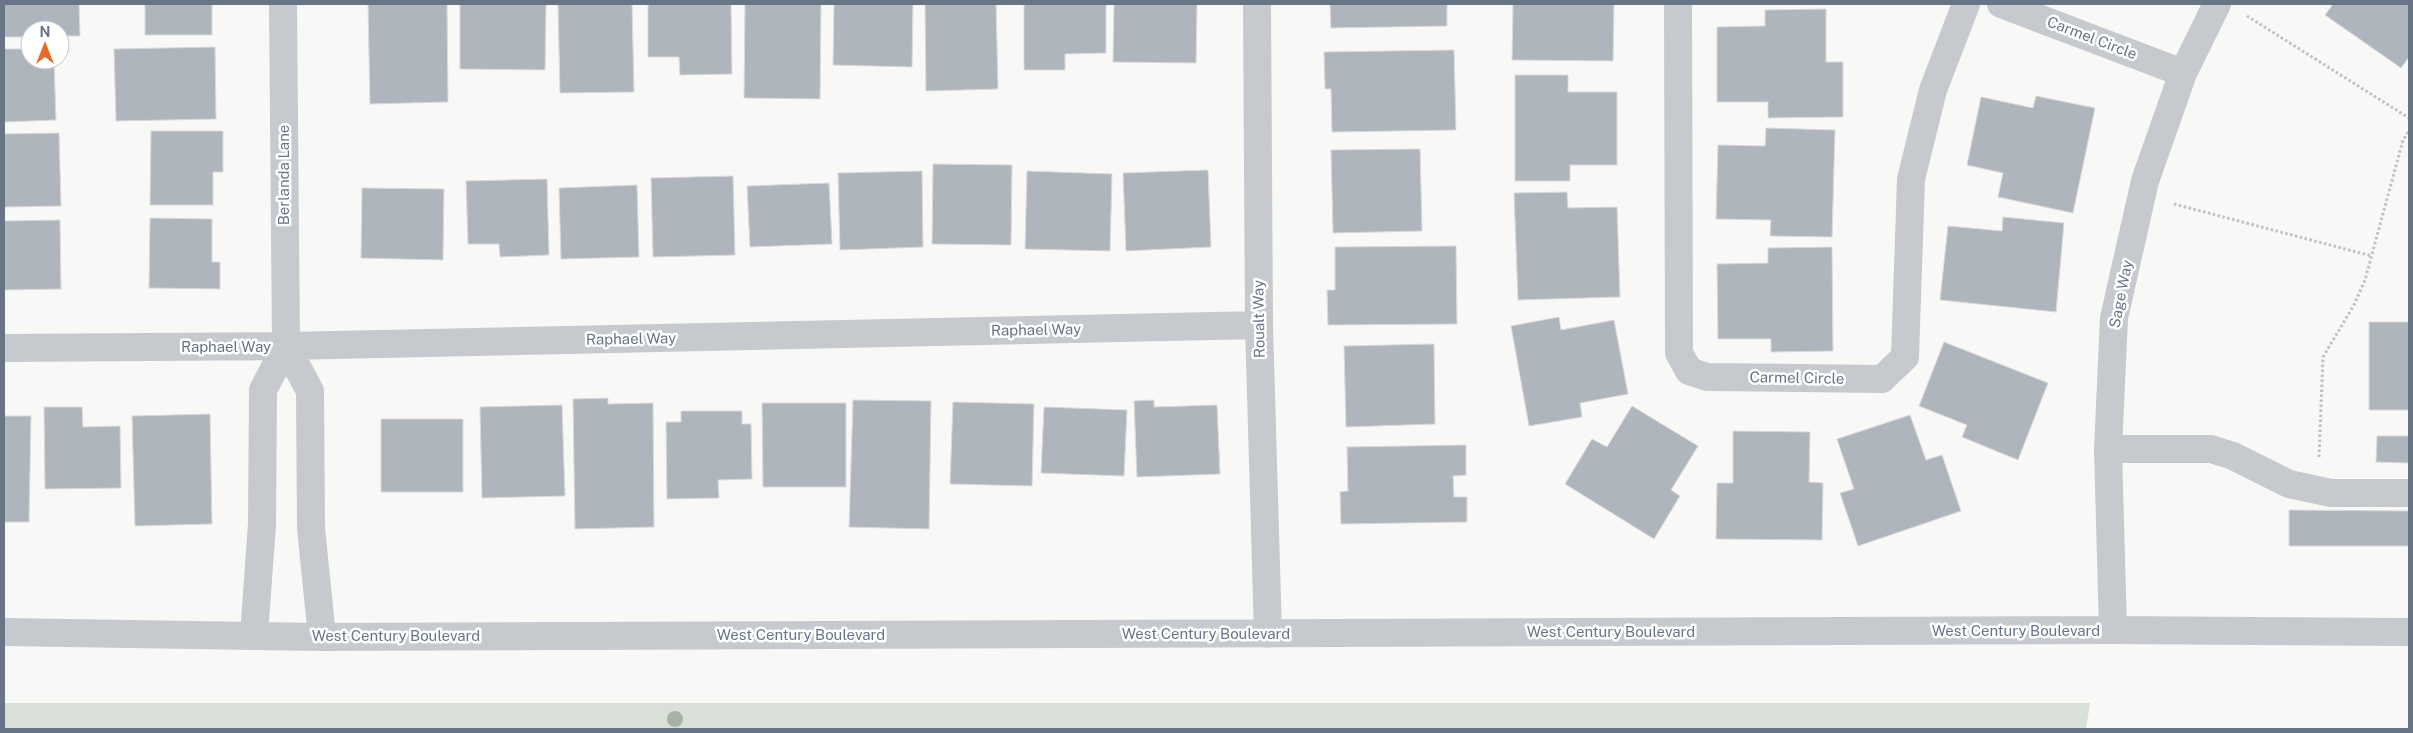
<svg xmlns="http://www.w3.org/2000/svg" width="2413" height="733" viewBox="0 0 2413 733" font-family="'Public Sans',sans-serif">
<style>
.green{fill:#d9e0d7}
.building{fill:#afb5bc;stroke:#dadad8}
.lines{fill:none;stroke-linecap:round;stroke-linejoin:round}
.path{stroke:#bec0c3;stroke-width:3;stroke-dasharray:2.5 2.5;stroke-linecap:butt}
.minor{stroke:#c6c9cd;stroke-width:28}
.tree{fill:#a7b2a5}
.labels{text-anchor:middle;stroke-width:5;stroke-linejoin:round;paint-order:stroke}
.street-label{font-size:15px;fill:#677587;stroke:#fff}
</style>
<rect width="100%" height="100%" fill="#f8f8f6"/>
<path class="green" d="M4,703H2090L2086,729H4Z"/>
<path class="building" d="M4,4H79L80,36H60V30H30V37H4Z
M145,4H212V35H145Z
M368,4H447L448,102L370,104Z
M460,4H546L545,70L460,69Z
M558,4H632L634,92L560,93Z
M648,4H731L732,74L680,75L679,57H648Z
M745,4H821L820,99L744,98Z
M834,4H913L912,67L833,65Z
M925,4H996L998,89L926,91Z
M1024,4H1106V53L1065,54V70H1024Z
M1114,4H1197L1196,63L1113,62Z
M1330,4H1447V26L1331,28Z
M1513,4H1614L1613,61L1512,60Z
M2333,4H2409V57L2401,68L2325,15Z
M1826,9V62H1843V117L1768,118V102H1717V27L1765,26V10Z
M215,47L216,119L116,121L114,49Z
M4,49H30V60H54L56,120L4,122Z
M1454,50L1456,130L1332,132L1331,89H1325L1324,52Z
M1515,75H1568V92H1617V165H1570V181H1515Z
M2036,96L2095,108L2073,213L1998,197L2003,173L1967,165L1981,97L2033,108Z
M1766,128L1835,130L1832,237L1770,236L1771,220L1716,219L1718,145L1765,146Z
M151,131H223V172H213V205H150Z
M59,133L61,206L4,207V134Z
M1420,149L1422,231L1333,233L1331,150Z
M933,164L1012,165L1011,245L932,244Z
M1208,170L1211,247L1126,251L1123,173Z
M922,171L923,247L840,250L838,173Z
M1027,171L1112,174L1110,251L1025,249Z
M733,176L735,255L653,257L651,178Z
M547,179L549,255L500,257L499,244H468L466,181Z
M829,183L832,244L750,247L747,186Z
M637,185L639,257L561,259L559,188Z
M362,188L444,189L443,260L361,258Z
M1567,192L1568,208L1617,207L1620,297L1518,300L1514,193Z
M2003,217L2064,223L2056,312L1940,300L1948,226L2002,231Z
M150,218L212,219V262H220V289L149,288Z
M60,220L61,289L4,290V221Z
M1456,246L1457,324L1328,325L1327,290H1335V247Z
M1832,247L1833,351L1771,352V339H1718L1717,264L1768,263V248Z
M1559,317L1561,330L1614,320L1628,394L1580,403L1582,417L1529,426L1511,326Z
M2369,322H2409V410H2369Z
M1944,342L2048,383L2018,460L1962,437L1967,425L1919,406Z
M1434,344L1435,424L1346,427L1344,346Z
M608,398V404L653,403L654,527L575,529L573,399Z
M853,400L931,401L929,529L849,527Z
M1154,400V407L1217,405L1220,474L1137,477L1134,401Z
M953,402L1034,404L1032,486L950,484Z
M762,403H846V487H763Z
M562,405L565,496L482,498L480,407Z
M1632,406L1698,446L1671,490L1680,496L1654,539L1565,484L1592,439L1607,447Z
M44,407H82L83,427L120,426L121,488L45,489Z
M1044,407L1127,410L1124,476L1041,473Z
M681,411H742V424H751L752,479L718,480L719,498L667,499L666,422H681Z
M210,414L212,524L135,526L132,416Z
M1910,415L1926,460L1942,455L1961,511L1858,546L1840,493L1854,489L1837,439Z
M4,416H31L29,522H4Z
M381,419H463V492H381Z
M1733,431L1810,432L1809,482L1823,483L1822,540L1716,539L1717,483H1733Z
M2377,436H2409V463L2376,462Z
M1466,445V475L1453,476L1454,497H1467V522L1341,524L1340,492L1348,491L1347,447Z
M2289,510L2409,511V546H2289Z"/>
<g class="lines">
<path class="path" d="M2247,16L2409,118
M2174,204L2372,256
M2319,457L2323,357L2354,305L2365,280L2403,140L2409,131"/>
<path class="minor" d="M1257,4L1259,325L1268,634
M1678,4L1679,353L1689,371L1707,377L1882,379L1905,357L1911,179L1933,90L1966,4
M2001,4L2183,73
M286,346L310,391L311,528L322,637
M4,348L286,346L1259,325
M2108,449H2211L2233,456L2289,484L2331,493H2409
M2113,630L2108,449L2114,318L2145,181L2183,73L2217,4
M4,632L322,637L2113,630L2409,632
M254,635L262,524L263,390L286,346L283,4"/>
</g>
<circle class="tree" cx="675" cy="719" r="8"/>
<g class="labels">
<g class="street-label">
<text transform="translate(2092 38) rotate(21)" y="5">Carmel Circle</text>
<text transform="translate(284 175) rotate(-90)" y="5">Berlanda Lane</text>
<text transform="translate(2121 294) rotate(-79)" y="5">Sage Way</text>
<text transform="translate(1259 319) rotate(-91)" y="5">Roualt Way</text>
<text transform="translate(1036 330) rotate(-1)" y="5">Raphael Way</text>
<text transform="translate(631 339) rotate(-1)" y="5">Raphael Way</text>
<text x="226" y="352">Raphael Way</text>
<text transform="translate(1797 378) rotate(1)" y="5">Carmel Circle</text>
<text x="2016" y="636">West Century Boulevard</text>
<text x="1611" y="637">West Century Boulevard</text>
<text x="1206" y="639">West Century Boulevard</text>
<text x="801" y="640">West Century Boulevard</text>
<text x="396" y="641">West Century Boulevard</text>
</g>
</g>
<rect width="2413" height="733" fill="none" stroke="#677587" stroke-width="10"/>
<g transform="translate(45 45)"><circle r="24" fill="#ffffff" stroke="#c2c8cf"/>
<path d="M0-4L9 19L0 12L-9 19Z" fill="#e56a29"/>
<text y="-8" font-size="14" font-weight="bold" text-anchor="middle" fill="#677587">N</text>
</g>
</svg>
